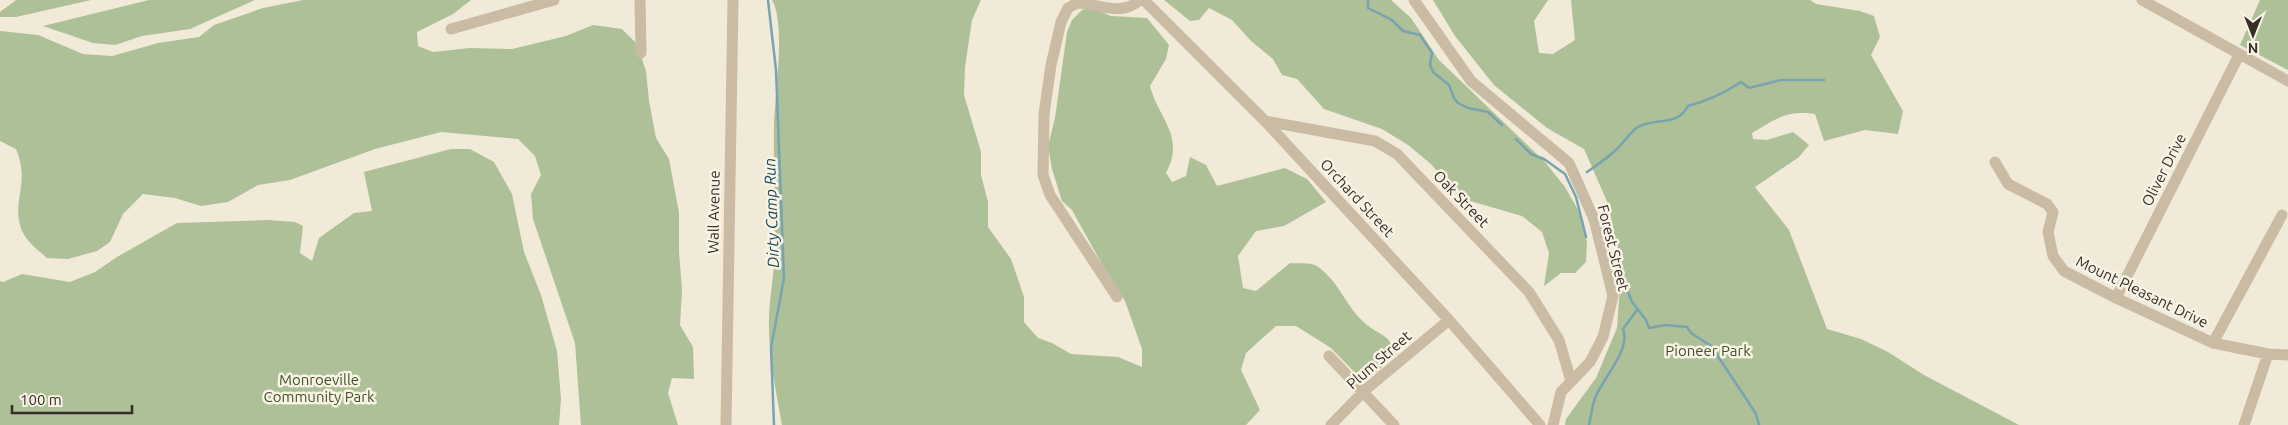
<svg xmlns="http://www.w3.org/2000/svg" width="2288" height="425" viewBox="0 0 2288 425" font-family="Ubuntu,sans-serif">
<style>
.green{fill:#adc098}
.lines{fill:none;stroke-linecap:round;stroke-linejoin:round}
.stream{stroke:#77a4af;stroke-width:2.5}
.minor{stroke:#c9bba4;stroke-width:11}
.labels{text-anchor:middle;stroke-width:5;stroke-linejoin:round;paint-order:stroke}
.street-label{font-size:15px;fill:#352d26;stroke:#f9f3e5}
.park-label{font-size:15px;fill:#3e532a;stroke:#f9f3e5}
.water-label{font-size:16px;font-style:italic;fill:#1b4a57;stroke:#f9f3e5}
</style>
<rect width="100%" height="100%" fill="#f1ead8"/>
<path class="green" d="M16,0H91L16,17H0V12Z
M149,0H255L190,29L142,36L115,45L93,43L43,26Z
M303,0H471L453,14L417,32L418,46L433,52L470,48L512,49L566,36L593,25L622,29L637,44L646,71L649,101L656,138L669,159L679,213V252L682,290L680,325L693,347L694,379L672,378L668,393L678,425H581L575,343L533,219L531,194L541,175L535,156L518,139L441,132L375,149L290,180L258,185L228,202L201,206L175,198L143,194L123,214L110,242L97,251L68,259L47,258C37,249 23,239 20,225C13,197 30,183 16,149L0,141V31L38,35L83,54L112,56L158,43L199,37L214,25L263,8Z
M772,0H981L972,20L965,67L964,95L981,152V175L988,202V227L1011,259L1024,297V322L1038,338L1052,343L1071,354L1118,357L1142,367V349L1125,301L1104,268L1072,210L1062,201L1052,169L1048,146L1055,118L1067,32L1072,20L1082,10L1091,8L1111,16L1147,18L1169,45L1166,59L1150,86C1158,118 1186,136 1166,173L1172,182L1186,176L1190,157L1206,165L1217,186L1285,168L1307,179L1326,202L1284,226L1256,231L1238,256L1243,288L1256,291L1290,263C1298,264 1310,262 1317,266C1339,281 1347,309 1367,325C1382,337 1391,334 1394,355L1376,373L1361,379L1331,348L1296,326H1276L1246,353L1241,370L1260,410L1246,425H782C776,390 768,356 769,320C769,301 773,282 774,264C776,217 773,170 774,124C775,94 786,24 772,0Z
M1164,0H1391L1411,18L1439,60L1545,162L1565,187L1578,210L1587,242L1586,262L1575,273H1561L1544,286L1549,253L1542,232L1522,216L1460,198L1431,164L1408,145L1382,129L1324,109L1297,79L1282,75L1273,59L1251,41L1232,20L1209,8L1199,20L1190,21Z
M1433,0H1548L1534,21L1539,53L1553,54L1575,40L1571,0H1810L1816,4L1860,11L1874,16L1880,37L1871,55L1903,111L1898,134L1865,130L1824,141L1815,114C1787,110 1775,119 1752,133L1753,139L1767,140L1793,132L1809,145L1799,157L1755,187L1789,230L1827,329L1861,339L1888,352L1924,375L2019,425H1565L1566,419L1596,378L1617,328L1621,271L1609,206L1584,149L1547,128L1494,85L1455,36Z
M2260,0H2288V70L2240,45Z
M451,149H470L494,162L512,194L524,252L541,295L557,351L561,399L559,425H0V281L3,282L22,274L70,282L95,272L117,257L177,223L269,220L295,222L303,226L300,253L312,261L319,238L354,213L372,211L364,172Z"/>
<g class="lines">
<path class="stream" d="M768,0L776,70L784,278L771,348L774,425
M1368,0V8L1392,20L1403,31L1420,35L1432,53L1430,65L1433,72L1449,85L1454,98L1458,103L1468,108L1488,112L1502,125
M1516,139L1531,154L1544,159L1565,174L1576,197L1586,237
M1587,172C1598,164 1609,157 1618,148C1625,141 1632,129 1640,126C1657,118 1678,126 1688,106C1707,101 1726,92 1741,82L1749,88L1781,80H1824
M1610,253L1616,261L1632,302L1646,320L1649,328L1666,325L1687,327L1691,333L1711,346L1745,397L1756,414L1759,425
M1589,425C1591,416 1592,407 1595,398C1603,378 1631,350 1623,329L1637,310"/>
<path class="minor" d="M640,0L641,53
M1144,0L1265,121L1449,320L1540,425
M1414,0L1471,81L1569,163L1594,219L1613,296L1603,337L1590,362L1561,392L1553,425
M2142,0L2288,81
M451,29L554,0
M1265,121L1375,141L1397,154L1529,292L1559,340L1571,381
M1995,162L2008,184L2047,204L2053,212L2048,232L2053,256L2064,271L2116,298L2213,343L2268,354L2288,355
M1117,297L1050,195L1043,175L1044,114L1051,65L1061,22L1068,8L1077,3C1100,4 1121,17 1140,0
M2116,298L2239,55
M2213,343L2282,215
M1329,356L1394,425
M726,425L733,0
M1331,425L1364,391L1449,320
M2244,425L2268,354"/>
</g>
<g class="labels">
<g class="street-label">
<text transform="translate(2164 170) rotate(-63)" y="5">Oliver Drive</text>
<text transform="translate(1357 198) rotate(47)" y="5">Orchard Street</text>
<text transform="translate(1461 199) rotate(46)" y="5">Oak Street</text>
<text transform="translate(714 212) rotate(-89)" y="5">Wall Avenue</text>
<text transform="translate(1613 248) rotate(76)" y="5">Forest Street</text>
<text transform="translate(2142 292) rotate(26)" y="5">Mount Pleasant Drive</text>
<text transform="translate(1379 360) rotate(-41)" y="5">Plum Street</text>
</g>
<g class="park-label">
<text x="1708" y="356">Pioneer Park</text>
<text x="319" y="385">Monroeville<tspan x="319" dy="17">Community Park</tspan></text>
</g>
<g class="water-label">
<text transform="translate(771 213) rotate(-92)" y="6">Dirty Camp Run</text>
</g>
</g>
<g transform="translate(2253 35) rotate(180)" stroke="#f9f3e5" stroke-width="4" paint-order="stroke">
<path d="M0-4L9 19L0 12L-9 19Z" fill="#352d26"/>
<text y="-8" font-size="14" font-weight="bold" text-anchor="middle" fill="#352d26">N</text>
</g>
<path d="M12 405v8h120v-8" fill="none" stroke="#352d26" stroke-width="2.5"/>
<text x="20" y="405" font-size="15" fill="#352d26" stroke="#f9f3e5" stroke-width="4" paint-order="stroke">100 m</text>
</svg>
